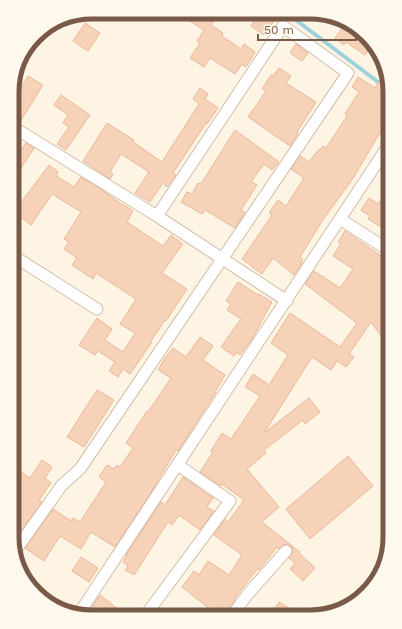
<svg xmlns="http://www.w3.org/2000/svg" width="402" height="629" viewBox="0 0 402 629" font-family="'Work Sans',sans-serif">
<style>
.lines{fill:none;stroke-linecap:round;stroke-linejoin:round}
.stream{stroke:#9cd2dc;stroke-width:4}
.building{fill:#f6d2b9;stroke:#eab898}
.street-casing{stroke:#d3bdab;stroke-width:13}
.street{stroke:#fff;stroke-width:11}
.rim{fill:none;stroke:#795947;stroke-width:5}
</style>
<rect width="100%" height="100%" fill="#fef4e4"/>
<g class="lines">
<path class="stream" d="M288,14L390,91"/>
</g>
<path class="building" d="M259,14H279L264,35L251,26Z
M180,15H218L211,25L223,33L222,36L241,49L244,44L255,52L246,67L242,64L235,74L210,58L204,67L190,58L200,43L197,41L204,30Z
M85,23L100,33L88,51L73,41Z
M346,23L359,29L372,45L365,55L346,42L344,45L335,38Z
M296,44L308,53L302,61L290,53Z
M279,68L291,76L286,83L316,102L297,132L298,133L290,146L248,117L266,91L262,89L271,75L273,76Z
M386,71L390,92V119L378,136L352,180L324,218L300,257L303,260L301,262L302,263L294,275L273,258L262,274L242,259L272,215L269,213L278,200L286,206L304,178L291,169L300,156L309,162L319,149L320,150L323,146L326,148L347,116L345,114L359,92L352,87L358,77L375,88Z
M28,76L43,85L20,122L13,118V101Z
M200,88L208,94L205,99L218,108L207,124L206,123L173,173L176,175L167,187L163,183L150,202L135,193L149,172L121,154L110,172L113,174L110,179L83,161L107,123L134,140L133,142L162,162L199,104L193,99Z
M61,95L90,115L66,150L57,144L69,127L63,123L68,115L54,105Z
M235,130L279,162L272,170L264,164L251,182L257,185L241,210L245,212L235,228L205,210L202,214L181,202L187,192L192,194L198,183L201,184Z
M26,143L34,148L13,181V161Z
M49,165L58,172L56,176L74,187L81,177L102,190L124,206V205L133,211L127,222L163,246L171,235L183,244L162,273L187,289L166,321L165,320L151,341L152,342L130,374L123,369L118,377L109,371L115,362L98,351L95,355L79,345L97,318L112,329L105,340L123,352L135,333L120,324L136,299L96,273L93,279L72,265L77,258L64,249L69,242L64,239L81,212L52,194L31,225L14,212Z
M390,187V225L386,230L368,219L370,216L361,210L369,198L378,204Z
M345,231L390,262V297L381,311L390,323V329L381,336L371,322L349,354L354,357L346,367L337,361L331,370L312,357L264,433L309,398L320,412L305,424L303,420L264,450L266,453L247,469L279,507L262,522L300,552L299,553L315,568L303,581L290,569L295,563L289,558L293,552L291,546L284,544L279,549L277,547L259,570L258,568L234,599L235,600L224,617H206L211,610L182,587L194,571L199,575L208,561L229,575L242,555L214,535L225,519L228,522L244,500L222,484L221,486L200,472L213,452L211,451L222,433L231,439L260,396L245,387L253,374L269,385L288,355L271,343L290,313L340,347L357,323L305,284L314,271L340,288L353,269L333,256L341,244L338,242Z
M238,282L258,295L259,294L272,302L252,339L240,355L236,352L234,356L221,347L241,319L227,310L231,304L226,301Z
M200,337L213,346L203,360L225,375L215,392H216L185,440L178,451L176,450L150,494L115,547L91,532L81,549L60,536L44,561L25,548L53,509L71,521L73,518L80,522L106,482L99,477L107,465L114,469L117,465L120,467L133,448L126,443L147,411L148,412L171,378L158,370L165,358L173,348L186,357Z
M97,390L114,400L84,447L67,437Z
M348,456L373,486L310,539L286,509Z
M42,460L52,467L45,478L51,483L39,500L42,502L14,541L12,537V466L30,478Z
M183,477L213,498L207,507L214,511L200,530L179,515L172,525L168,522L134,575L125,570L128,566L123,562L127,555H126L161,502L165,505Z
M81,557L98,568L89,582L72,571Z
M100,595L113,605H112L129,616H103L91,608Z
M279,602L303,617H279L272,613Z"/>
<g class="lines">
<g class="street-casing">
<path id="street" d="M13,127L157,216L287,301
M340,219L390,251
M12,255L97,309
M12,430L14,431
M15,551L62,485L80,469L348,73L283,26L157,216
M78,615L390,143
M145,616L230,501L178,465
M231,617L247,595L286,551"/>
</g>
<use href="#street" class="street"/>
</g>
<path d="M0 0H402V629H0ZM92 19H310A73 73 0 0 1 383 92V537A73 73 0 0 1 310 610H92A73 73 0 0 1 19 537V92A73 73 0 0 1 92 19Z" fill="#fff8ec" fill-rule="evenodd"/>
<path class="rim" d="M92 19H310A73 73 0 0 1 383 92V537A73 73 0 0 1 310 610H92A73 73 0 0 1 19 537V92A73 73 0 0 1 92 19Z"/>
<path d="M258 34v6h98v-6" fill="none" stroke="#795947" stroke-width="2"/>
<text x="264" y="34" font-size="12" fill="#795947" stroke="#fff8ec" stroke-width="3" paint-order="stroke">50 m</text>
</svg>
